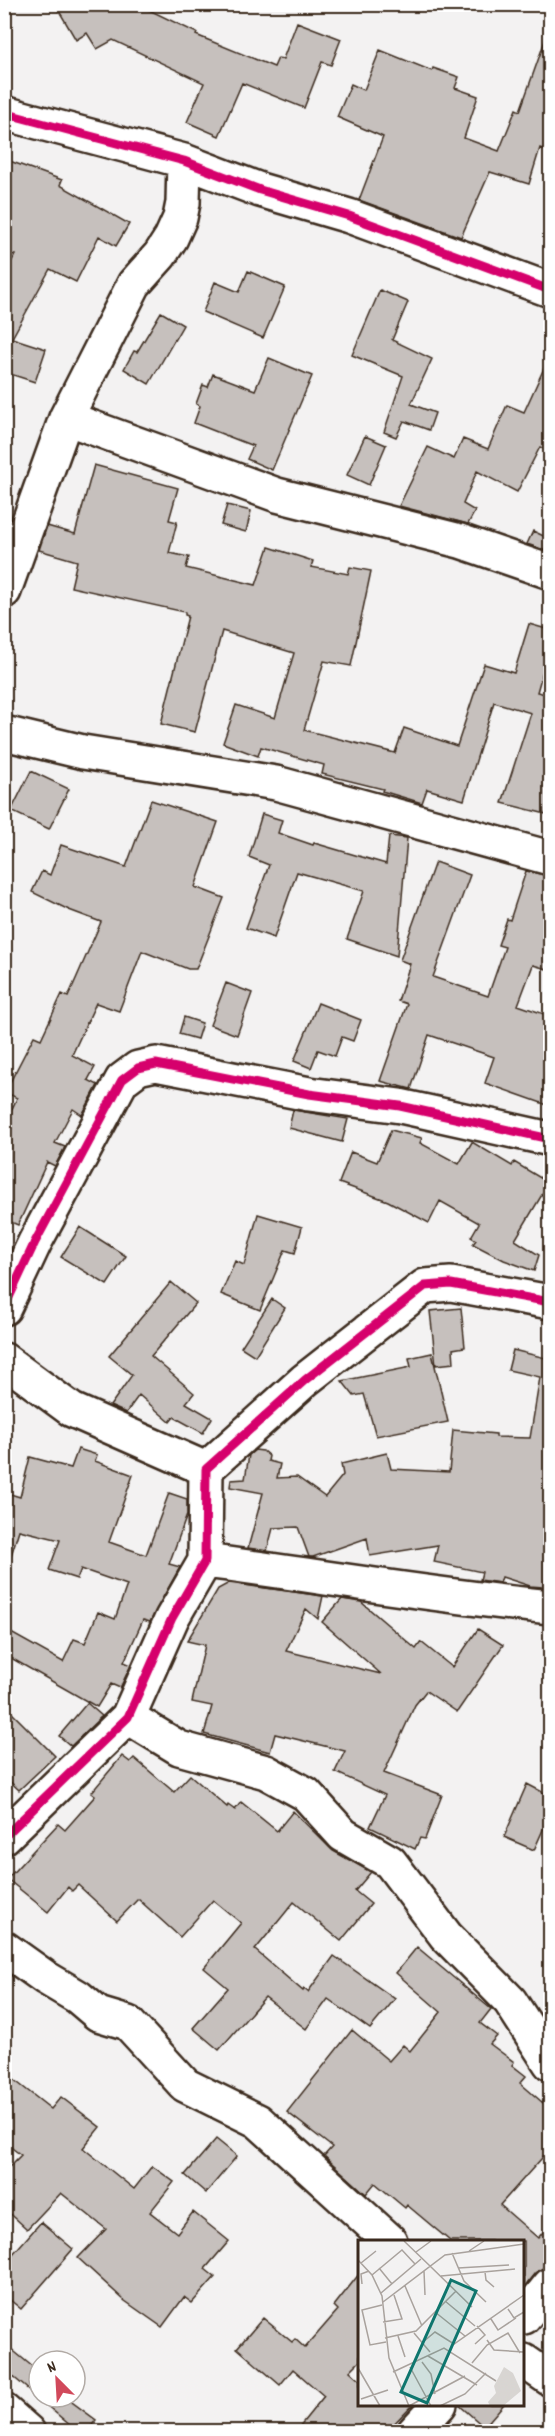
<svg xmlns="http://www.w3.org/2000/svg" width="555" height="2436" viewBox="0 0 555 2436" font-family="Dekko,sans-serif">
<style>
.building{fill:#c6c0bd;stroke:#3b2a1e;stroke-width:1.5}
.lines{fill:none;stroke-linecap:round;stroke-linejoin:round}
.minor-casing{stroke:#3b2a1e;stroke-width:38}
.minor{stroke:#fff;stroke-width:33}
.cycleway-casing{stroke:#fff;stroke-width:13}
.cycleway{stroke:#d6006c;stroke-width:9}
.inset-road{fill:none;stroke:#a9a29d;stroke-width:1.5}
.view{fill:#0f766e;fill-opacity:0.15;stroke:#0f766e;stroke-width:3}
.inset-edge{fill:none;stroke:#3b2a1e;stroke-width:3}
</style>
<rect width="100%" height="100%" fill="#f3f2f2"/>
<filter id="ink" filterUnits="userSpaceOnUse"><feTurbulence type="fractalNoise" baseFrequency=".0167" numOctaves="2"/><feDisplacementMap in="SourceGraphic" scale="12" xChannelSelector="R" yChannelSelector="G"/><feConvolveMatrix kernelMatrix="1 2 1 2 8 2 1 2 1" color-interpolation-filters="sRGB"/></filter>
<g filter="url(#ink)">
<path class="building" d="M55,4H137L197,33L196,35L274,67L278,58L283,59L297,22L341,39L331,65L322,62L304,108L242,83L219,136L187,122L204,83L113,40L97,49L87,33L76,40Z
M548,32L550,33V152L540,148L529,184L490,172L461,237L359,200L383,137L337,117L351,84L364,90L380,50L432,71L433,68L459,77L455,88L478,96L464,138L499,151L516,109L520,111Z
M4,159L62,180L60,185L129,224L116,246L99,236L76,282L50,269L12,338L46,349L35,382L4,372V275L15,255L4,253Z
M248,271L285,287L263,338L203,312L215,282L239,292Z
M380,290L408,302L392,340L432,359L411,404L435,413L429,430L404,421L396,437L384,432L403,376L352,355Z
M161,312L183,325L149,384L124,369L134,351L137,352Z
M550,355V452L540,447L517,492L477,471L463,504L475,511L468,524L399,506L428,447L454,459L463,439L488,449L507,405L524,412Z
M269,358L312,376L272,470L247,459L253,446L194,423L200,406L196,404L203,385L208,387L213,374L255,390Z
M365,436L386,445L369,485L347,475Z
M94,465L178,488L169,520L177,522L169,553L189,557L186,568L256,585L269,547L313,561L311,567L348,574L350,567L371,571L351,666L324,661L304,730L395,753L404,728L457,746L484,664L514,673L529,624L550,630V646L537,692L550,695V815L502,803L531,713L494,702L464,800L427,789L422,803L382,791L383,789L322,774L324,765L261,747L258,756L223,743L236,705L275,718L294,653L222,631L195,732L161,724L188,616L185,615V612L71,587L77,561L39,550L47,526L75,534Z
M227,505L251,511L246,532L221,525Z
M533,531L550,539V552L527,544Z
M31,771L69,789L49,829L11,811Z
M151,800L218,822L195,887L224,898L196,969H188L142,951L119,1011L96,1003L72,1055L95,1067L88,1080L98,1085L82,1115L73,1109L55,1143L65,1147L55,1166L47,1162L18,1225L4,1219V1126L17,1098L5,1092L34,1036L41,1039L62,994L68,997L101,922L69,910L32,892L42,871L50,875L61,845L126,867Z
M262,814L282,820L278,833L313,845L314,843L386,864L389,836L407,838L397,956L347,939L364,891L297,872L274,938L246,928L269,865L249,857Z
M435,862L470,875L433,977L488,996L505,947L498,945L507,919L510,920L526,871L550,876V970L533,965L518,1005L550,1016V1106L485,1083L494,1057L429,1035L411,1089L380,1081L407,1004L398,1001L410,964L400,960Z
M226,983L252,993L237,1035L210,1025Z
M318,1003L361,1020L353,1041L342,1037L335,1056L318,1050L311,1068L294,1061Z
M184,1017L202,1023L197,1039L179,1034Z
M293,1110L348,1119L342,1142L289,1128Z
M391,1130L422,1138L420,1143L459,1164L472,1142L512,1166L514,1162L549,1183L515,1240L539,1255L534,1271L504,1260L473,1244L476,1240L471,1237L479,1223L440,1201L429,1223L388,1201L339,1183L351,1152L377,1162Z
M258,1214L302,1227L295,1253L285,1250L260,1310L221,1294L235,1261L244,1265Z
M80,1227L126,1256L107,1285L61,1257Z
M171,1282L196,1303L151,1356L194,1393L186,1403L212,1418L203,1433L174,1417L170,1422L139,1395L126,1413L110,1406L132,1375L109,1356Z
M272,1299L285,1308L255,1356L241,1347Z
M461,1308L465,1347L453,1349L454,1363L436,1365L430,1311Z
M513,1350L550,1359V1574H547L543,1587L530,1586L502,1577L500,1583L480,1580L482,1572L434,1562L438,1545L370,1556L367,1538L313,1557H309L298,1527L273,1528L267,1551L248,1548L263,1493L230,1487L231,1480L245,1479L249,1455L255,1450L263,1451L269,1456L268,1461L280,1464L277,1478L297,1477L325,1497L343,1475L341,1464L387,1453L391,1469L449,1472L453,1430L496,1434V1437L530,1438L540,1377L508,1370Z
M432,1353L448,1422L376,1436L364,1394L354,1396L342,1381L411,1367L409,1358Z
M78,1449L97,1455L95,1461L133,1475L109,1542L146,1555L169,1493L187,1499V1515L169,1564L180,1567L150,1622L143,1620L124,1662L131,1665L120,1688L111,1684L97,1707L4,1654V1629L63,1662L74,1639L85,1643L98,1612L115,1619L127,1585L81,1569L77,1579L49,1570L60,1540L19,1530L9,1562H4V1492L20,1497L30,1457L71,1468Z
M229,1583L323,1596L318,1619L306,1609L286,1651L381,1674L322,1622L342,1599L361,1602L416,1649L421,1642L452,1667L478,1629L503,1645L457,1712L426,1691L415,1705L384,1773L442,1795L425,1839L420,1838L415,1849L370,1827L385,1795L335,1772L345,1751L275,1734L270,1752L204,1734L212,1706L192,1702L205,1645L187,1641L218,1589Z
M87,1703L102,1716L71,1746L59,1736Z
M4,1705L55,1756L19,1790L4,1776Z
M122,1756L130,1762L134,1758L174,1792L190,1775L227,1807L228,1805L235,1810L241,1802L277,1831L293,1811L333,1851L371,1872L355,1891L371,1904L341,1941L294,1902L255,1950L303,1991L304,1989L308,1992L334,1956L395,1999L370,2029L328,1999L306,2029L265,1997L219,2050L193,2028L228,1988L204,1968L241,1923L213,1900L180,1937L138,1899L117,1921L78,1885L72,1891L68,1887L48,1912L7,1879L58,1824L65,1830L95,1796L91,1793Z
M527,1784L550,1796V1814L534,1850L504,1837Z
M417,1947L491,2009L480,2023L497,2036L490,2044L514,2062L512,2065L526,2076L520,2083L550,2109V2149L500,2205L538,2238L550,2224V2267L543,2268L536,2273L524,2288V2241H450L407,2205L405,2208L375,2183L366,2194L324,2156L332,2147L287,2112L352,2030L389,2061L403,2045L410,2051L441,2012L396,1973Z
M4,2072L51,2109L61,2097L100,2127L83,2148L134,2189L152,2166L174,2182L150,2212L177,2233L193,2212L229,2241L205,2269L215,2277L192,2303L184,2297L162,2327L125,2301L78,2258L106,2229L61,2193L27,2229L4,2208V2172L21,2155L4,2142Z
M216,2139L237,2156L206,2193L185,2175Z
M41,2222L73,2249L21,2309L4,2295V2264Z
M360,2273V2361L350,2371L360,2380V2404H413L386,2432H295L324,2396L293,2369L280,2385L237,2348L263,2318L292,2342L295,2339L305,2348L338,2310L334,2306Z
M4,2343L39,2372V2397H65L96,2420L87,2432H78L4,2369Z
M458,2404H504L484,2427Z"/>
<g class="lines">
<g class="minor-casing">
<path id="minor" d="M4,113L184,161L260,190L349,216L550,290
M66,418L277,495L460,541L550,572
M4,591L66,418L134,284L160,255L171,238L180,218L183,203L184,161
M4,733L83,752L276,783L550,858
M4,1308L35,1242L122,1080L138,1068L156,1064L309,1094L400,1106L550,1139
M4,1360L72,1410L206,1469
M205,1561C320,1576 435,1596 550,1607
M128,1717L179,1748L266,1772L306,1794L343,1835L390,1862L446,1936L510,2001L550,2063
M4,1837L128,1717L172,1618L205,1561L206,1469L305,1380L425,1286L451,1284L550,1302
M4,1948L46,1978L78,1997L98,2014L128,2023L185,2085L258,2121L390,2241
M524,2317L550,2285
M524,2361L550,2379
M4,2411L28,2432
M414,2432L440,2404"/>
</g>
<use href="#minor" class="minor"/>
<g class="cycleway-casing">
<path id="cycleway" d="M4,113L184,161L260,190L349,216L550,290
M4,1308L35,1242L122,1080L138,1068L156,1064L309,1094L400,1106L550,1139
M4,1837L128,1717L172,1618L205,1561L206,1469L305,1380L425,1286L451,1284L550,1302"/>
</g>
<use href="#cycleway" class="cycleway"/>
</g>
</g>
<g transform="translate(358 2240)">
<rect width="166" height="166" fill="#f3f2f2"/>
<path d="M146,127L155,133L163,151L145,166H132L130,162L138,153L136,146Z" fill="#d8d5d2"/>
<path class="inset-road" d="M46,1L72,26M111,11L126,1M58,12L73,1M94,13L106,41L128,62M0,20L14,35L24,56L31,118L51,166M3,23L18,11M72,26L114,67M21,28L34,44M100,28L151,25M66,31L67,55M127,32L128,40L136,47M14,35L44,10L57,24M83,36L157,29M4,44L3,34L11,31M47,46L64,86M23,53L63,19M87,61L117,86M25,62L87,15L166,4M24,65L4,70L12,105L28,102M150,69L156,78L166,72M77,72L107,96M133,79L140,90L158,78M25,82L44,79L36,55M56,93L72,112M40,96L47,117M27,98L58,91L98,51M129,100L136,110L166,112M65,102L77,92L96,104L166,55M117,104L127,95L119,86M70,116L119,145M64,122L73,134L77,154M114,123L129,105L150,93L162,113M52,127L73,166M0,128L22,166M35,132L86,108L138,141M3,159L30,150M51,166L107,136M82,166L107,154L128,133"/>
<path class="view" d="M93,40L118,51L69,163L43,152Z"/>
<rect width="166" height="166" class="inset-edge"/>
</g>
<rect width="555" height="2436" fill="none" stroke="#fff" stroke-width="24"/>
<rect x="12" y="12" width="531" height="2412" fill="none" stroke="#3b2a1e" stroke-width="2" filter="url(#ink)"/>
<g transform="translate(57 2379) rotate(336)"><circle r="28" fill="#ffffff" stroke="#b1aaa5" stroke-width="1.5"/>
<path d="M0-4.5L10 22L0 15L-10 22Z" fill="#d1495b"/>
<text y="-9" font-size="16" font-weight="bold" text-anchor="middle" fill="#3b2a1e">N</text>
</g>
</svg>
